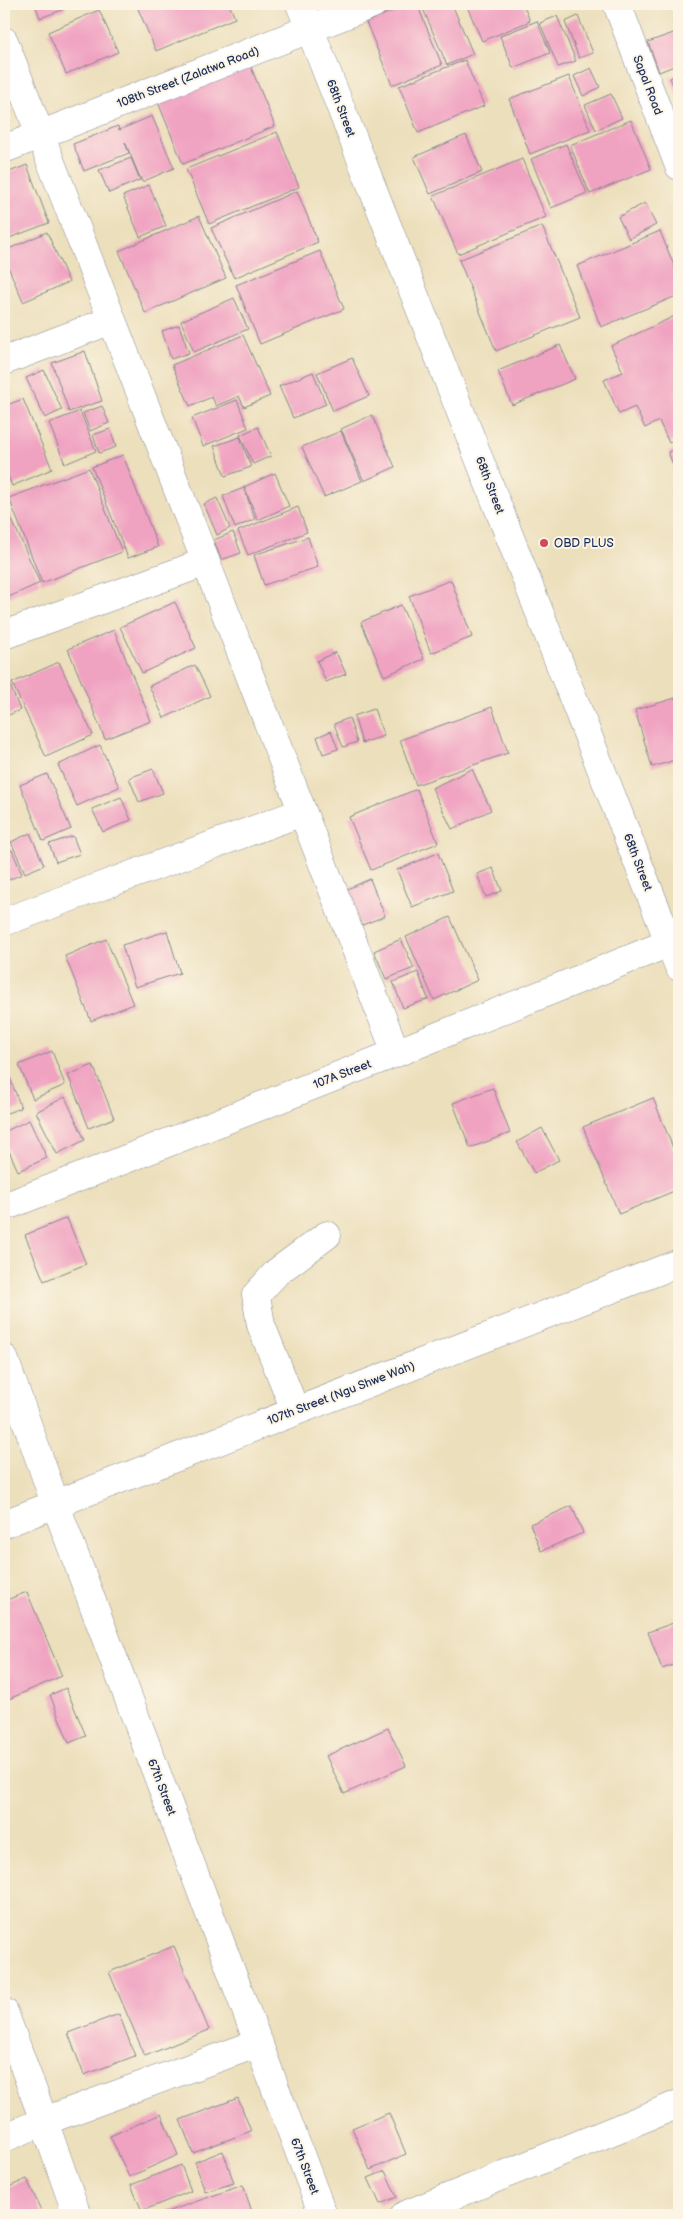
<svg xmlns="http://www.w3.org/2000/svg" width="683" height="2219" viewBox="0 0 683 2219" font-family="'Balsamiq Sans',sans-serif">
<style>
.building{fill:#f0a2c1}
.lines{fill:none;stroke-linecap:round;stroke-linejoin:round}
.minor-casing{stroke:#84878d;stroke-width:29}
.major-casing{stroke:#84878d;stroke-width:29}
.minor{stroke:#fff;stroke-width:28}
.major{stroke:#fff;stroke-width:28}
.poi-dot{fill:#d1495b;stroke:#fcf5e5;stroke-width:2}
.labels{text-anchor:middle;stroke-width:4;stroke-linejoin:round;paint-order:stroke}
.street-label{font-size:12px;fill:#1b2f5e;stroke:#fcf5e5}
.poi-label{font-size:12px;fill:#1b2f5e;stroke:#fcf5e5;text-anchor:start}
</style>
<rect width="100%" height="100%" fill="#fcf5e5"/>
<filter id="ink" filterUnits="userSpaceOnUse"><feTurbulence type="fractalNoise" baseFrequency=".02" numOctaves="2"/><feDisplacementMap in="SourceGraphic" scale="10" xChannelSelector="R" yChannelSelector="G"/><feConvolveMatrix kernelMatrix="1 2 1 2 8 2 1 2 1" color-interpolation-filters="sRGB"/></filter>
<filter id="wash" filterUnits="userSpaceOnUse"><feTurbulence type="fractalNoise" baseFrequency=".0096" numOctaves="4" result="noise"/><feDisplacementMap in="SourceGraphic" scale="20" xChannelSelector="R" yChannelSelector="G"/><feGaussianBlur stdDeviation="1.12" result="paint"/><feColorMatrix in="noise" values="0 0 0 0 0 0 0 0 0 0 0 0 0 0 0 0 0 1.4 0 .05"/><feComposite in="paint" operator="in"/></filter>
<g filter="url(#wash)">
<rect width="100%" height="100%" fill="#ecdfbc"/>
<g id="blocks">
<path class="building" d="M35,4H64L65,9L40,18Z
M136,4H229L235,18L156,51Z
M410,4H417L442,65L392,85L366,22Z
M421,4H452L473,54L447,65Z
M466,4H523L530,21L482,41Z
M99,10L118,52L66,74L48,32Z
M557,16L576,61L558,67L540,23Z
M578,16L593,53L579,58L565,22Z
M537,21L550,53L513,68L500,36Z
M679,31V64L659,72L648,42Z
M465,60L484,106L418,133L399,86Z
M250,65L275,126L183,164L158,102Z
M591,68L600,87L583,96L574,76Z
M679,73V98L670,78Z
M569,76L590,130L530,154L509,99Z
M611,94L622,118L596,130L585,105Z
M152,116L174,168L142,182L125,142L129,153L84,171L73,144L118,126L119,130Z
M631,120L651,169L590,194L570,145Z
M277,132L299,187L209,224L186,169Z
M466,135L482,172L430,194L414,157Z
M566,144L587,193L551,208L531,159Z
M131,158L140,180L109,193L99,170Z
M522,159L546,217L458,254L433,196Z
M27,165L49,223L4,240V174Z
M149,185L166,226L140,237L123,196Z
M297,191L318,242L234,278L211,228Z
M645,203L656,225L629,239L618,217Z
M199,216L226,278L145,313L119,251Z
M542,226L580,317L496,351L459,260Z
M660,231L679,278V295L601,327L577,266Z
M47,232L69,282L23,302L4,257V251Z
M320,251L344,309L260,344L236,285Z
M234,298L248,329L194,352L181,321Z
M679,314V438L669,443L659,421L645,428L635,407L619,414L604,380L623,372L611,346Z
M179,325L189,353L171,359L162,331Z
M243,335L270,396L244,407L239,396L216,406L212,397L190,406L172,365Z
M560,345L575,379L512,405L498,371Z
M85,351L102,401L69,412L52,363Z
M352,358L369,396L333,411L317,373Z
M44,370L62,410L45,418L26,378Z
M313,372L326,404L293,418L279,386Z
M23,399L52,469L12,486L4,466V406Z
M237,400L248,428L203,446L192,418Z
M102,406L109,423L90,431L83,413Z
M80,411L96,451L65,464L49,423Z
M372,415L395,467L364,481L341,429Z
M258,427L271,456L253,464L240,435Z
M110,429L116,447L99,453L93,435Z
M341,431L362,481L324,497L302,447Z
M240,437L251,467L225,476L214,446Z
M679,447V479L668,452Z
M123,455L158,547L128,558L92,467Z
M89,468L122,552L42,583L9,498Z
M275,473L289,506L258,520L244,487Z
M244,488L255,519L235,528L223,496Z
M217,498L230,528L217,535L204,504Z
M298,507L307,532L248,555L238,531Z
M8,511L40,583L4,599V513Z
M233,532L241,553L221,560L214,540Z
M308,537L318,567L264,585L254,555Z
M451,580L472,637L431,653L409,596Z
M175,602L196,648L142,673L120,627Z
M401,605L424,659L384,676L361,622Z
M114,630L151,721L105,739L68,649Z
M336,652L346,674L326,682L317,661Z
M59,662L93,735L46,757L12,683Z
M195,665L210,696L164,718L149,686Z
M6,675L20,710L4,717V676Z
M679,697V759L652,767L635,710Z
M492,707L508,753L416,785L400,740Z
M374,709L384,736L362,743L354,716Z
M349,718L357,742L343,747L334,724Z
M331,731L338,749L323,754L317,737Z
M100,745L119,787L77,806L58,765Z
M153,769L163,793L139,802L129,778Z
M472,769L491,810L452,829L432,788Z
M47,774L71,829L43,841L20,785Z
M417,789L438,843L371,870L349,817Z
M121,797L131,820L103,832L92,809Z
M30,833L44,865L25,873L11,842Z
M73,836L80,854L56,862L49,844Z
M12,850L22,874L4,882V853Z
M438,853L453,891L412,907L397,870Z
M493,868L502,891L486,897L477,874Z
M370,879L385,916L360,926L345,890Z
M450,917L478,980L434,1000L406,937Z
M167,931L180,973L135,987L122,945Z
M106,939L133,1004L91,1021L65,956Z
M401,939L414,968L386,979L374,951Z
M418,972L428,999L403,1008L393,982Z
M52,1051L65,1085L33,1099L19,1065Z
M93,1065L114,1118L89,1128L68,1075Z
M8,1072L21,1108L4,1114V1074Z
M493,1088L510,1133L470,1148L453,1103Z
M65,1097L85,1140L57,1154L36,1112Z
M653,1098L679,1163V1189L619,1214L583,1127Z
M29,1120L47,1158L18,1171L4,1140V1132Z
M542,1128L559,1160L534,1173L517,1142Z
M67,1218L86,1264L44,1281L25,1235Z
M572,1506L583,1533L541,1551L530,1524Z
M27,1592L62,1676L4,1701V1601Z
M679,1621V1663L662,1669L648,1632Z
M66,1688L86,1736L69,1743L50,1695Z
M388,1728L406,1766L344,1794L326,1756Z
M174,1946L209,2030L145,2056L109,1972Z
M119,2014L135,2056L84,2075L68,2033Z
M238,2098L251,2131L193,2153L180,2120Z
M389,2113L406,2154L370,2170L352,2128Z
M161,2114L178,2155L129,2177L110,2136Z
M223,2151L234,2183L205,2192L195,2162Z
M181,2165L191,2191L142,2211L131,2185Z
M385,2171L397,2197L380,2204L368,2178Z
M27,2179L43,2215H4V2189Z
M243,2185L253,2215H158Z"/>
</g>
</g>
<g filter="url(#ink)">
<use href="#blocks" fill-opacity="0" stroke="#84878d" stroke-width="1"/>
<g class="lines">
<g class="minor-casing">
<path id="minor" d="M617,4L679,166
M4,41L396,1053
M4,149L373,4
M4,361L112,320
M4,635L206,562
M4,922L302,812
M4,1207L396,1053L679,939
M4,1358L55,1503L323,2215
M295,1410L261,1325L256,1295L277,1272L327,1235
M4,2012L44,2121L259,2043
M4,2138L44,2121L77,2215
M405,2215L679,2104"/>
</g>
<g class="major-casing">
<path id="major" d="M300,4L679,967
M4,1524L679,1263"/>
</g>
<use href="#minor" class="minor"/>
<use href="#major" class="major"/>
</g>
</g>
<circle class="poi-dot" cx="544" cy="543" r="5"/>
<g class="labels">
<g class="street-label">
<text transform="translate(188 77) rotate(-21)" y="4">108th Street (Zalatwa Road)</text>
<text transform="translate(648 85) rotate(69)" y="4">Sapal Road</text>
<text transform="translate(341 108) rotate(69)" y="4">68th Street</text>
<text transform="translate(490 485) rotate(69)" y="4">68th Street</text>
<text transform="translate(638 862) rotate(69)" y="4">68th Street</text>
<text transform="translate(342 1074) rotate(-21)" y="4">107A Street</text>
<text transform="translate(341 1393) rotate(-21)" y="4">107th Street (Ngu Shwe Wah)</text>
<text transform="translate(162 1787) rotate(69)" y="4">67th Street</text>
<text transform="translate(305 2166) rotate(69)" y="4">67th Street</text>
</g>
<g class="poi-label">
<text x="554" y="547">OBD PLUS</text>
</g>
</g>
<rect width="683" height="2219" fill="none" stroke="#fcf5e5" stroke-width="20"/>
</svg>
